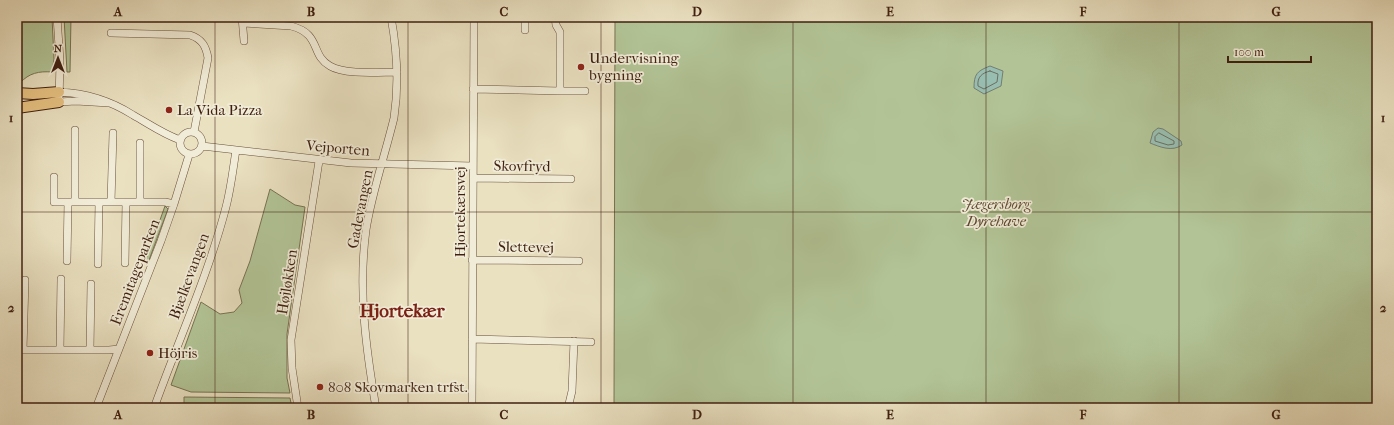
<svg xmlns="http://www.w3.org/2000/svg" width="1394" height="425" viewBox="0 0 1394 425" font-family="'IM FELL French Canon',serif">
<style>
.green{fill:#b2c496;stroke:#787253}
.water{fill:#98beb1;stroke:#747e71}
.lines{fill:none;stroke-linecap:round;stroke-linejoin:round}
.shore{stroke:#6c6e60;stroke-width:1}
.minor-casing{stroke:#6a503c;stroke-width:8}
.highway-casing{stroke:#3f1f10;stroke-width:12}
.minor{stroke:#f1ecd7;stroke-width:7}
.highway{stroke:#e5c080;stroke-width:10}
.grid{fill:none;stroke:#3f1f10;stroke-width:1;stroke-opacity:0.55}
.poi-dot{fill:#8f2418;stroke:#f1ecd7;stroke-width:1.5}
.labels{text-anchor:middle;stroke-width:3.5;stroke-linejoin:round;paint-order:stroke}
.poi-label{font-size:15px;fill:#3f1f10;stroke:#f1ecd7;text-anchor:start}
.street-label{font-size:15px;fill:#3f1f10;stroke:#f1ecd7}
.park-label{font-size:15px;font-style:italic;fill:#5c4832;stroke:#f1ecd7}
.district-label{font-size:19px;font-weight:bold;fill:#7a1f14;stroke:#f1ecd7}
.neatline{fill:none;stroke:#3f1f10;stroke-width:1.5}
.grid-label{font-size:13px;text-anchor:middle;font-weight:bold;fill:#3f1f10}
</style>
<rect width="100%" height="100%" fill="#eae1c1"/>
<filter id="stains"><feTurbulence type="fractalNoise" baseFrequency=".005" numOctaves="4"/><feColorMatrix values="0 0 0 0 .2 0 0 0 0 .09 0 0 0 0 .02 0 0 0 .5 -.17"/></filter>
<radialGradient id="worn" r=".72"><stop offset=".6" stop-color="#630" stop-opacity="0"/><stop offset="1" stop-color="#630" stop-opacity=".3"/></radialGradient>
<path class="green" d="M17,17H52L54,59L52,72C39,71 29,73 20,83H17Z
M64,17H71L70,72H67Z
M615,17H1377V408H614Z
M270,189L295,205L305,207L287,334V378L290,393L191,392L171,385L201,302L220,314L234,312L242,303L239,290L250,261Z
M165,206L168,209L149,260L146,259Z
M184,397L290,398L292,408H184Z"/>
<path class="water" d="M990,66L1003,71L1001,86L984,94L974,88C974,74 977,71 990,66Z
M1158,128L1163,129L1181,141L1182,145C1172,152 1160,147 1150,143L1153,132Z"/>
<g class="lines">
<path class="shore" d="M990,71L998,74L997,82L984,89L978,86C977,77 982,73 990,71Z
M1159,133L1174,141V144L1168,145L1155,141V137Z"/>
<g class="minor-casing">
<path id="minor" d="M57,17L60,61L59,102L76,101L109,103
M242,17L244,41
M525,17V30
M243,23L291,26C322,34 310,55 330,66C345,75 379,72 397,72
M111,33L190,35C202,39 206,46 208,58L194,132
M473,89L560,91V32L556,25L555,17
M560,91H585
M59,92C85,93 111,101 133,115C149,124 163,134 180,140
M180 143a11 11 0 1 1 22 0a11 11 0 1 1-22 0Z
M140,143V202
M202,146L351,163L473,166
M54,177V202H165L174,204
M473,178L571,179
M75,202V130
M111,202L113,133
M472,260L579,261
M67,261L68,202
M125,263L126,202
M98,264L99,202
M472,339L591,342
M17,350H109L119,349
M23,350L25,280
M60,350L61,279
M90,350L91,284
M96,408L161,241L174,204L189,155
M154,408C178,341 208,276 226,207C231,188 233,169 236,150
M298,408L292,368L291,340L319,161
M376,408C366,349 358,290 366,230C372,192 385,155 394,118C399,85 397,50 391,17
M472,408L474,17
M568,408L572,391L574,341"/>
</g>
<g class="highway-casing">
<path id="highway" d="M17,93L33,94L59,92
M17,108L59,102"/>
</g>
<use href="#minor" class="minor"/>
<use href="#highway" class="highway"/>
</g>
<path class="grid" d="M215,17V408M408,17V408M601,17V408M793,17V408M986,17V408M1179,17V408M17,212H1377"/>
<g class="poi-dot">
<circle cx="581" cy="67" r="4"/>
<circle cx="169" cy="110" r="4"/>
<circle cx="150" cy="353" r="4"/>
<circle cx="320" cy="387" r="4"/>
</g>
<g class="labels">
<g class="poi-label">
<text x="589" y="63">Undervisning<tspan x="589" dy="17">bygning</tspan></text>
<text x="177" y="115">La Vida Pizza</text>
<text x="158" y="358">Höjris</text>
<text x="328" y="392">808 Skovmarken trfst.</text>
</g>
<g class="street-label">
<text transform="translate(338 148) rotate(5)" y="5">Vejporten</text>
<text transform="translate(522 166) rotate(1)" y="5">Skovfryd</text>
<text transform="translate(360 209) rotate(-79)" y="5">Gadevangen</text>
<text transform="translate(460 212) rotate(-90)" y="5">Hjortekærsvej</text>
<text transform="translate(526 247) rotate(1)" y="5">Slettevej</text>
<text transform="translate(135 272) rotate(-69)" y="5">Eremitageparken</text>
<text transform="translate(189 276) rotate(-70)" y="5">Bjælkevangen</text>
<text transform="translate(287 282) rotate(-81)" y="5">Højløkken</text>
</g>
<g class="park-label">
<text x="996" y="209">Jægersborg<tspan x="996" dy="17">Dyrehave</tspan></text>
</g>
<g class="district-label">
<text x="402" y="317">Hjortekær</text>
</g>
</g>
<rect width="1394" height="425" fill="none" stroke="#eae1c1" stroke-width="44"/>
<g transform="translate(58 58)" stroke="#f1ecd7" stroke-width="3" paint-order="stroke">
<path d="M0-3L7 15L0 10L-7 15Z" fill="#3f1f10"/>
<text y="-6" font-size="11" font-weight="bold" text-anchor="middle" fill="#3f1f10">N</text>
</g>
<path d="M1228 56v6h83v-6" fill="none" stroke="#3f1f10" stroke-width="2"/>
<text x="1234" y="56" font-size="12" fill="#3f1f10" stroke="#f1ecd7" stroke-width="3" paint-order="stroke">100 m</text>
<rect x="22" y="22" width="1350" height="381" class="neatline"/>
<g class="grid-label">
<text x="118" y="16">A</text>
<text x="311" y="16">B</text>
<text x="504" y="16">C</text>
<text x="697" y="16">D</text>
<text x="890" y="16">E</text>
<text x="1083" y="16">F</text>
<text x="1276" y="16">G</text>
<text x="11" y="122">1</text>
<text x="1383" y="122">1</text>
<text x="11" y="312">2</text>
<text x="1383" y="312">2</text>
<text x="118" y="419">A</text>
<text x="311" y="419">B</text>
<text x="504" y="419">C</text>
<text x="697" y="419">D</text>
<text x="890" y="419">E</text>
<text x="1083" y="419">F</text>
<text x="1276" y="419">G</text>
</g>
<rect width="100%" height="100%" filter="url(#stains)"/>
<rect width="100%" height="100%" fill="url(#worn)"/>
</svg>
